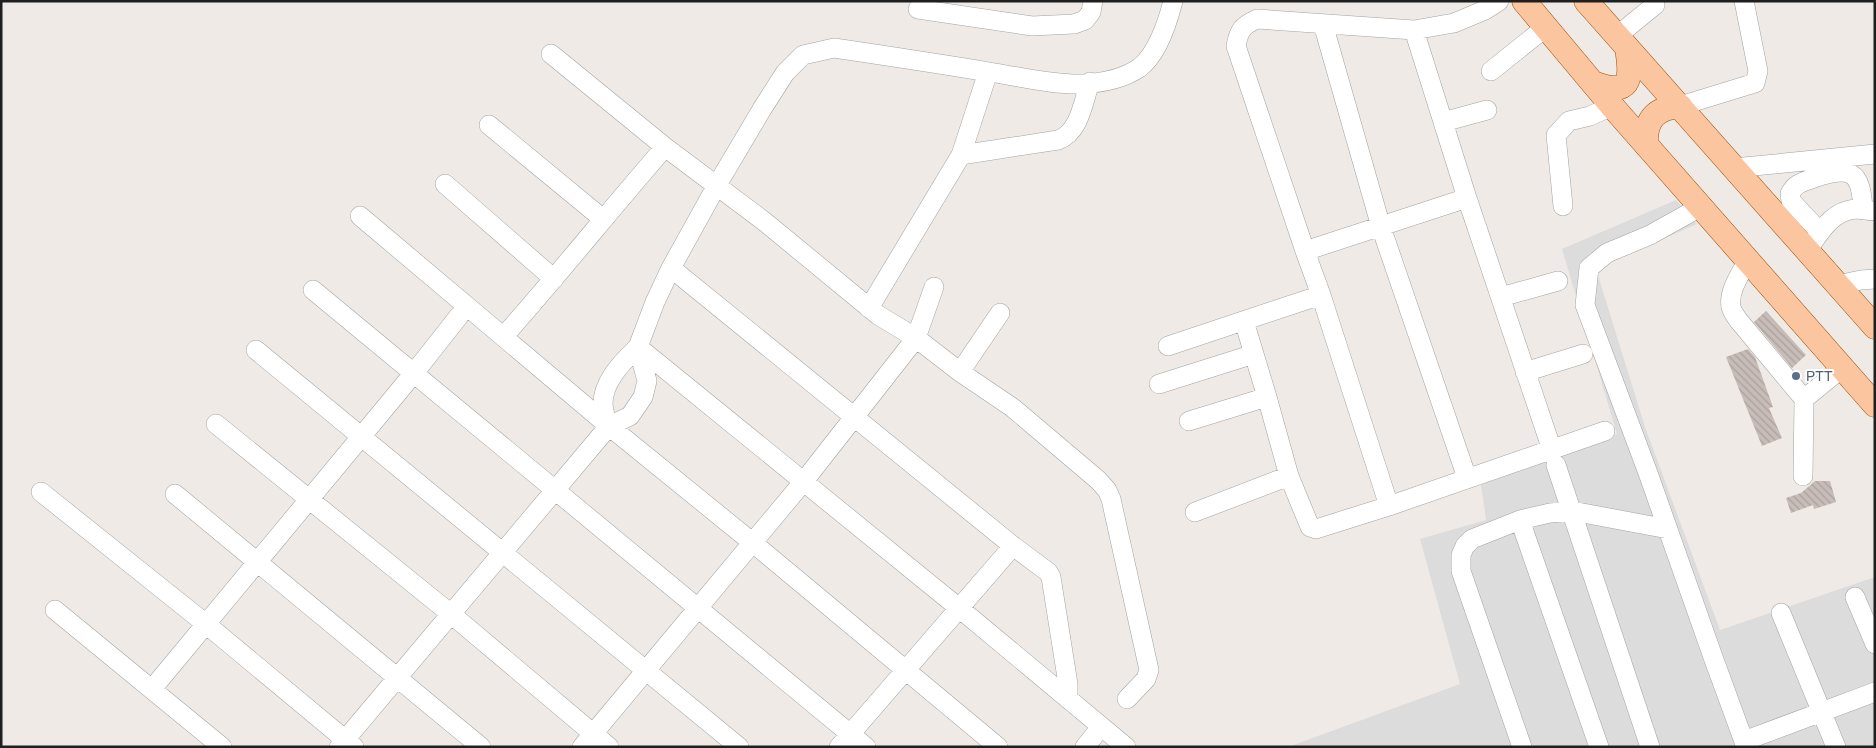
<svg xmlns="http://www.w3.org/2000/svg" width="1876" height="748" viewBox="0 0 1876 748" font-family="Arial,sans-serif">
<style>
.residential{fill:#dddcdc}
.building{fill:url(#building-back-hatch)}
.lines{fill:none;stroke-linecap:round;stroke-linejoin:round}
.minor-casing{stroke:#a3a3a3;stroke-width:20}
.major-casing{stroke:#974f02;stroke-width:25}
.minor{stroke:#fff;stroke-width:19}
.major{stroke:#fbc59f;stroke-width:24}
.service-dot{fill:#5c6f8a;stroke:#fff;stroke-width:2}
.labels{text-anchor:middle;stroke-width:4;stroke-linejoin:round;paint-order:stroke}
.service-label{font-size:14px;fill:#4e5e75;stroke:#fff;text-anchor:start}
</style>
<defs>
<pattern id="building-back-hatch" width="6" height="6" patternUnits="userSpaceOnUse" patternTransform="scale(1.25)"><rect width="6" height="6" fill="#c7bcb8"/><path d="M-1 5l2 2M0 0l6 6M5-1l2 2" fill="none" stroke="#aaa19e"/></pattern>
</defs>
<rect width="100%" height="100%" fill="#efeae5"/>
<path class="residential" d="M1676,200L1697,224L1596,269L1645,427L1720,630L1875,577V747H1288L1460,684L1420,539L1486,520L1481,485L1539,461L1617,434L1562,249Z"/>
<path class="building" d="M1766,311L1806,355L1792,368L1754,322Z
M1748,349L1755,357L1773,407L1769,408L1782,438L1762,446L1726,357Z
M1815,481H1830L1836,502L1814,509L1813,505L1791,513L1786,498L1801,493Z"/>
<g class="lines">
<g class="minor-casing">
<path id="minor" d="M918,9L1032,26L1074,24L1085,20L1091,12L1093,1
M1323,24L1381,227L1467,478
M1414,30L1467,198L1552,450
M1617,36L1655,5
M551,54L665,147L765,222L878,315L916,338L960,372L1013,408L1098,480L1107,490L1111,499L1149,670L1146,679L1127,699
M1491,71L1546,27
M1680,106L1755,83L1758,71L1744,1
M1443,122L1487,110
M489,125L603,219
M961,155L988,72
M1734,168L1875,154
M445,184L554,279
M1563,206L1556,135L1569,121L1590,116L1612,106
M1700,207L1650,235L1607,253L1589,268L1585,305L1648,473L1713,657L1746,747
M360,216L609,426L753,543L998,747
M1820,232L1791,201L1790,194C1795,183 1803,182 1814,178C1851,166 1861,170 1863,210
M1813,242C1824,226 1835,211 1855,209C1861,209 1868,211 1875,211
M1305,251L1467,198
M1748,260C1741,273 1728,291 1731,307C1732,311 1736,317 1739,321L1804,399L1842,368
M671,268L1013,546L1048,572L1051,577L1068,684V699
M1837,285L1861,280L1875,279
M313,290L866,747
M1501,297L1558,281
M869,308L961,155L1058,140C1080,132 1083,102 1090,82
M1244,321L1267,397L1289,476L1310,527L1316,529L1389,506L1605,431
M504,336C559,274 611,209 665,147
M1168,346L1321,295
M256,350L739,747
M960,372L1000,313
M1525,372L1583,354
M1159,384L1254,354
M1189,421L1267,397
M216,424L451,614L609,747
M609,426C607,421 605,416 604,411C598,386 622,362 638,347L959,608L1126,747
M1556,465L1650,747
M1803,476L1804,399
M41,492L206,624L354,747
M175,494L481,747
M1389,506L1321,295L1305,251L1236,46C1239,30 1242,26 1257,19L1414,30L1454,23L1485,10L1499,1
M1195,512L1289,476
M1520,520L1599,747
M1855,597L1875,644
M55,610L222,747
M1781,613L1836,747
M152,689L414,373L459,316
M1744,741L1875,692
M339,747L609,426L630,416L643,397L647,381L638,347L655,302L671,268L717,185L762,109L785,73L803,55L834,48C888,56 941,64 995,73C1021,77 1055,85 1081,84C1101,83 1123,79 1139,68C1157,55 1168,21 1173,1
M582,747L804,481L916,338L934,287
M839,747L1013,546
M1085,747L1101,727
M1522,747L1461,571V555L1465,546L1472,539L1520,520L1550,513L1572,511L1668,529"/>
</g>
<g class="major-casing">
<path id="major" d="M1524,1L1612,106L1875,405
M1586,1L1875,327
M1593,83C1631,97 1632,80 1627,48
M1646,145C1645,121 1654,108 1680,106"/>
</g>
<use href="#minor" class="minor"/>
<use href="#major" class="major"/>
</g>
<circle class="service-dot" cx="1796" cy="376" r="5"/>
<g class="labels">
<g class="service-label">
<text x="1806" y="381">PTT</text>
</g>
</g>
<rect width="1876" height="748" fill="none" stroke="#1f1f1f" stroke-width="5"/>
</svg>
